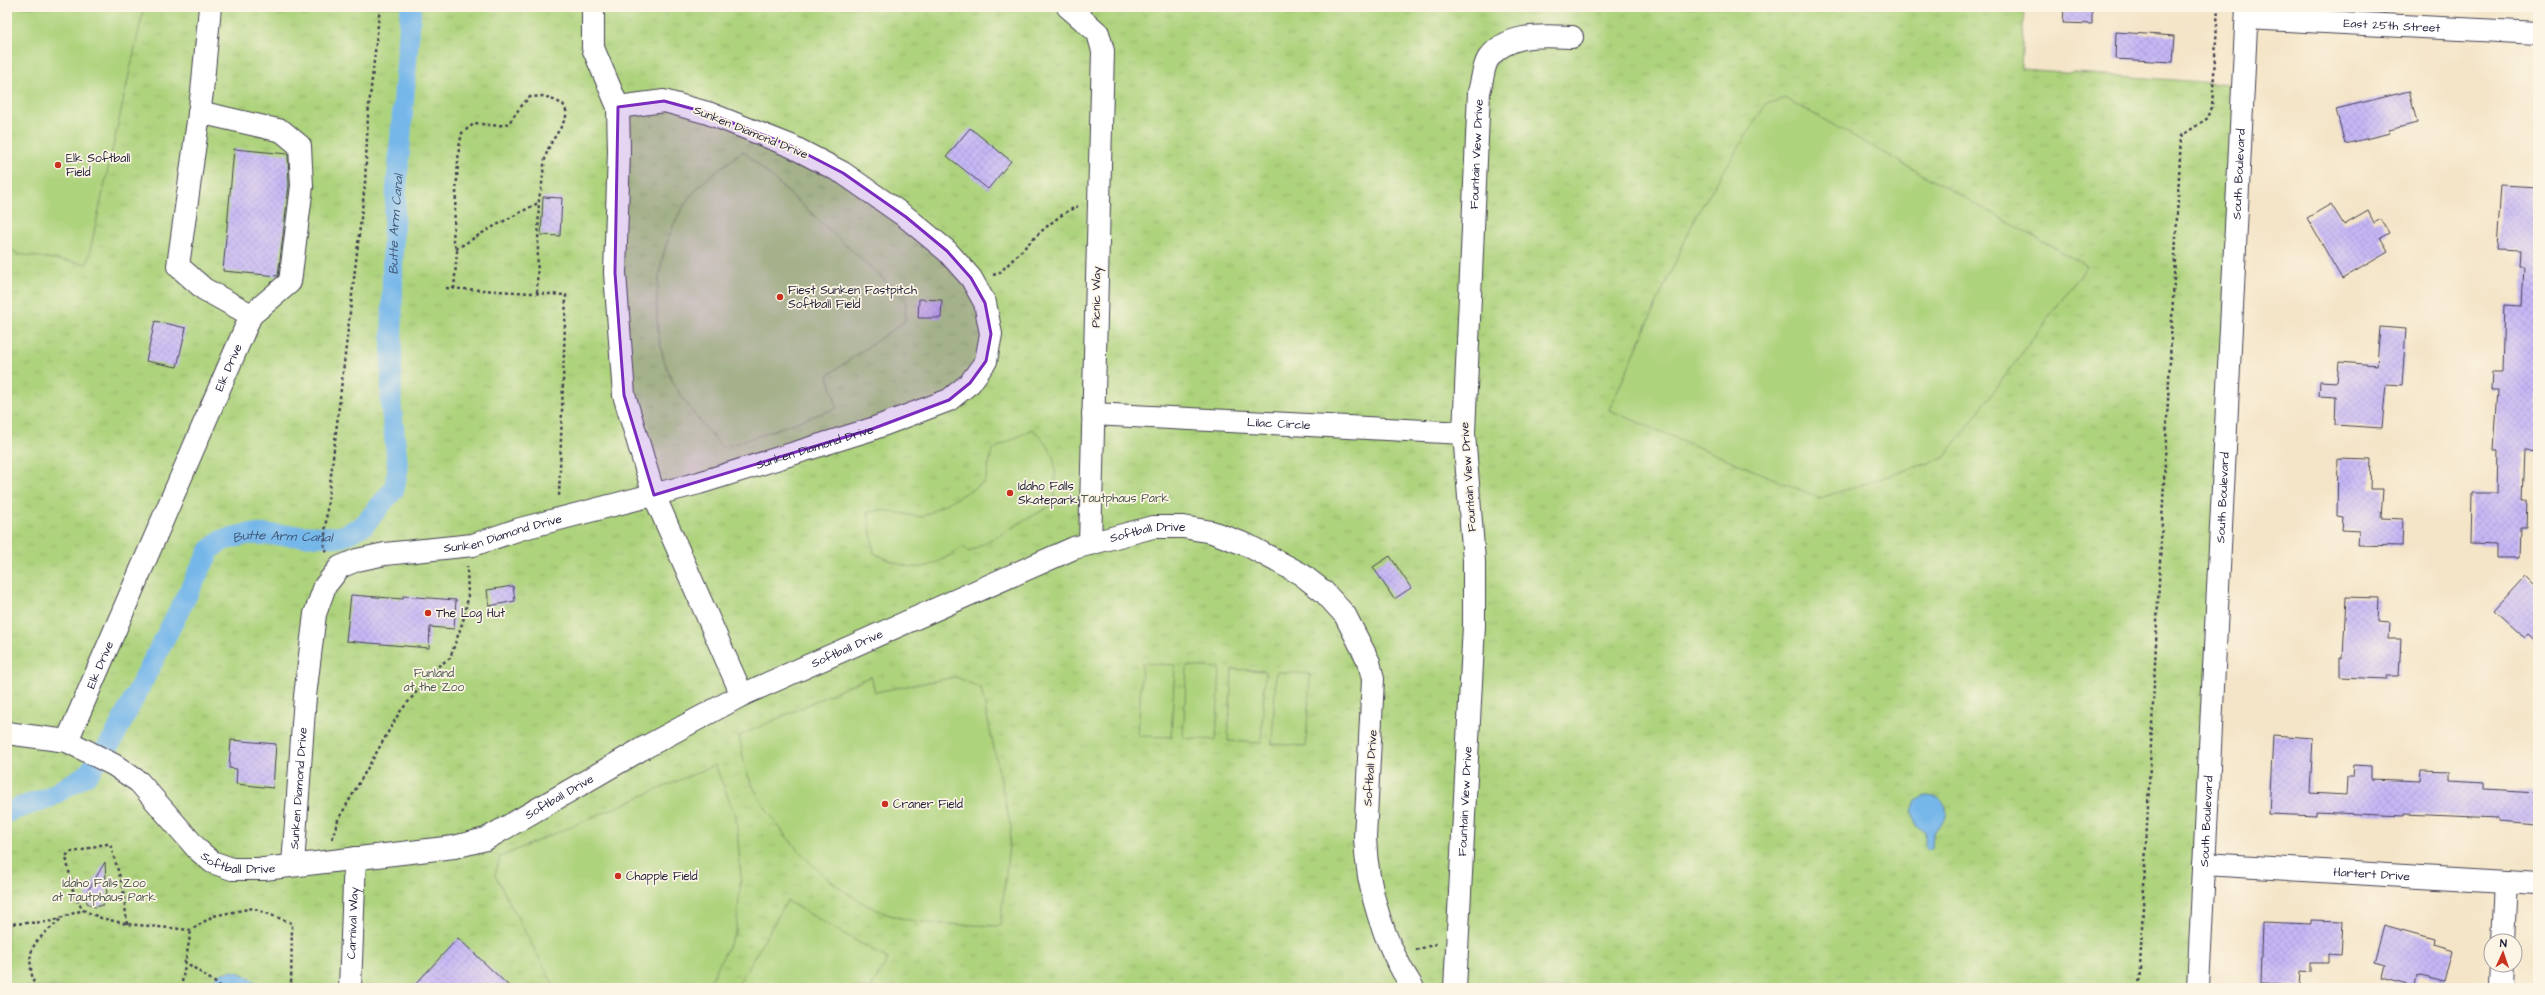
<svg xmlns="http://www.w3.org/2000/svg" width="2545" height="995" viewBox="0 0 2545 995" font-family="'Architects Daughter',sans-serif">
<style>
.grass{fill:url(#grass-tufts);stroke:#687a5c}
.pitch{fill:#aed37d;stroke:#687a5c}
.water{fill:#76b7ea;stroke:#4c6c92}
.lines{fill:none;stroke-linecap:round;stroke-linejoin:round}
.canal{stroke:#76b7ea;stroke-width:21}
.building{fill:url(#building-cross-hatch)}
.minor-casing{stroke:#423f50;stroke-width:24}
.path{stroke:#423f50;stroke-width:2.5;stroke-dasharray:3 3;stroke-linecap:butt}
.minor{stroke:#fff;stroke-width:22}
.marked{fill:#7b2cbf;fill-opacity:0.2;stroke:#7b2cbf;stroke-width:3;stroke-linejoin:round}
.poi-dot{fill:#c8321e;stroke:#fcf5e5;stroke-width:1.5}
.labels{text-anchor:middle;stroke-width:3.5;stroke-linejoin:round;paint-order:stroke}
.street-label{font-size:12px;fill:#22223b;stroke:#fcf5e5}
.poi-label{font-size:12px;fill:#22223b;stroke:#fcf5e5;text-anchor:start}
.park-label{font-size:12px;fill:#4c574f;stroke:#fcf5e5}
.water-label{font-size:13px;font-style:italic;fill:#3f5678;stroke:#fcf5e5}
</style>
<defs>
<pattern id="grass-tufts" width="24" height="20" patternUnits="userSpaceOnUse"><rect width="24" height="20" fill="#aed37d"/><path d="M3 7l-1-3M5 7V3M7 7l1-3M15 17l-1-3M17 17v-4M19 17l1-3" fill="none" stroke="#95b56d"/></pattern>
<pattern id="building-cross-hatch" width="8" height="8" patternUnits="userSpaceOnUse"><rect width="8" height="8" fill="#c6b7f6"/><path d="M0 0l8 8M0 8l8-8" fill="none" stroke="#aa9dd4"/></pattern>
</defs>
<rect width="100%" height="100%" fill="#fcf5e5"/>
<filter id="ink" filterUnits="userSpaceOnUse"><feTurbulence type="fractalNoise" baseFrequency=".025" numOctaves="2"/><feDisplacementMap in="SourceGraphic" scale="8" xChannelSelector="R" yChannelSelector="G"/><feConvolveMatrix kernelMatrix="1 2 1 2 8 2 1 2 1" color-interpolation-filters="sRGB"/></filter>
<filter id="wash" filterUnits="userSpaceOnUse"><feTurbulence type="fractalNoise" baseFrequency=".012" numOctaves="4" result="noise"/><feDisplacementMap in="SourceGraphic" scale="16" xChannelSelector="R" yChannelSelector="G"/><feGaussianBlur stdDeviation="0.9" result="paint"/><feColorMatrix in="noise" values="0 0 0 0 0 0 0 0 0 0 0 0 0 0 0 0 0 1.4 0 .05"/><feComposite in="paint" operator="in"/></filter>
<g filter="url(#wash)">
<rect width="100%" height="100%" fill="#f4e5c8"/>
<path class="grass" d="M7,7H2024L2021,69L2244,85L2198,988H7Z"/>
<path class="pitch" d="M7,7H144L87,264L18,254L7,247Z
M1785,98L2087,266L1944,458L1820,498L1609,410L1697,214L1766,104Z
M743,151L906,300L905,321L828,375L837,408L723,448C704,427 685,405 672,380C647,329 654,255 683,207C697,183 723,167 743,151Z
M1032,429C1061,453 1055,470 1054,504L969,552L963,547C923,572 918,574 874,553L868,512L881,510L922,517L985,482L992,450Z
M1142,663L1175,665L1171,737L1138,736Z
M1187,666L1220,668L1216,740L1183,738Z
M1232,669L1265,671L1261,743L1228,741Z
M1276,672L1310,674L1306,746L1272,744Z
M871,676L875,692L956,677L981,688L1011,828L1000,926C967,924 931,926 900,918C839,903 776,835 750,780C744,767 742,750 739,736Z
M715,765L736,817L741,877L736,931L707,988H555L495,875L500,857Z
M787,901L888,959L871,988H736Z"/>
<path class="water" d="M1926,796C1951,796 1953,821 1933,832L1932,848L1927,850L1925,847V831L1916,826L1912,811L1916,801Z
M233,971C243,973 254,979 259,988H212C215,974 219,973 233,971Z"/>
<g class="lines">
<path class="canal" id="s1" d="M7,812L48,798L88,774L113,739L210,550L220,541L247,534L341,537L364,525L394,489L398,469L391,405L393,233L411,7"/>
</g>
<g id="blocks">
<path class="building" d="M2064,7H2092V24L2063,23Z
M2116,32L2175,36L2173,62L2115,59Z
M2409,91L2417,123L2389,130L2390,133L2345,144L2336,109Z
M970,128L1011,161L988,189L947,156Z
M234,149L288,154L289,186L278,276L223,271Z
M2501,185L2538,187V452L2524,451L2522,500H2527L2526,527H2520L2519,558H2496V545L2471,544L2472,493H2497L2498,450H2494L2498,390H2491L2492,372H2502L2504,305L2522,306L2524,266H2519L2520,250L2497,249Z
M543,197L562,198L560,236L541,235Z
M2331,204L2344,225L2368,211L2374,223L2381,219L2389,233L2380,238L2388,252L2342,279L2307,218Z
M919,299L942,300L941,318H918Z
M155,321L186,328L177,367L146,361Z
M2380,327L2406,329L2402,385L2386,384L2382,428L2335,425L2336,397L2319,396L2320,381L2337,382L2339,362L2377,365Z
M2338,459L2371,460L2370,489H2383L2381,518L2403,519L2402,546L2358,545L2359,531L2342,530L2343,517L2337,516Z
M1390,556L1411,588L1394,599L1373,567Z
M2526,575L2538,587V642L2529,634L2525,638L2494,610Z
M513,586L515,601L489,606L487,590Z
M351,595L403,599V596L456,600L454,629L430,627L429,648L346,641Z
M2346,597L2379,598L2378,622L2390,623L2389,639H2401L2399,676H2387V679L2340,677V657L2343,658Z
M2273,735L2313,738L2310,793L2346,795L2347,777H2353L2354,765L2371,766V779L2420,781L2421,770L2450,771V780L2484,782V789L2538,792V824L2499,821V818L2404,814V816L2316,812V816L2269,814Z
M231,740L276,744L273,788L236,784L237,769L229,768Z
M105,862L107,898L103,905L95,907L87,903L86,894Z
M2311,920L2343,921L2341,955L2328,954V963H2311V972L2301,971L2300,986L2260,984L2262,922L2311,924Z
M2384,925L2434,939L2433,945L2453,951L2445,982L2418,975L2416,987L2382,978L2385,965L2374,962Z
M458,938L511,988H412Z"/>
</g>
</g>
<g filter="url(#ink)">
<use href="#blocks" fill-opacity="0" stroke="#423f50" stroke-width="1"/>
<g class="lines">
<g class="minor-casing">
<g id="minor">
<path d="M593,7V48L618,107L619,151L615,273L624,395L654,495L742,695"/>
<path d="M1068,7L1098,33L1103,51L1090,544"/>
<path id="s2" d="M2247,18L2538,33"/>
<path d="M199,112L282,131L300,146L302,186L290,282L251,315"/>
<path id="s3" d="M1093,414L1464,433"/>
<path id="s4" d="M7,733L67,741L114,765L139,782L198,850L212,862L232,869H264L454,847L486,839L640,750L742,695L1074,548L1153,527H1183L1212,532L1247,545L1301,574L1324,592L1345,615L1369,662L1373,679L1365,838C1367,891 1384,944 1413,988"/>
<path id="s5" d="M67,741L251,315L204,289L178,266L202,92L210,7"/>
<path id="s6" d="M2204,864L2538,884"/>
<path id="s7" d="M293,865L305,696L315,614L325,586L340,567L357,560L385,554L473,545L520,529L699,483L872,429L949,400L970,383L986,361L991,334L985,303L971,278L947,251L906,217L843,173L791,146L708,113L664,101L618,107"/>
<path d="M2503,941L2506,882"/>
<path id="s8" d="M350,988L355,858"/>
<path id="s9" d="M1455,988L1474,625V561L1464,433L1479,92C1482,83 1483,67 1488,59C1508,32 1542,36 1572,37"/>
<path id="s10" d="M2198,988L2247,7"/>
<path d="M2501,988L2502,965"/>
</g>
</g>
<path class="path" d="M456,249L489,229L538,203
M993,275L999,273C1024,250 1047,220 1078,206
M446,288L566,295L559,497
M454,289L457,251L453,241L459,147L462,133L475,123C520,130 503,122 530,97L544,96L563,104L567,113C563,128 552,138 547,152C542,166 544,183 539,197L537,294
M327,552L324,549L327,509L365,184L368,115L380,7
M332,839L338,820L399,713L437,667L450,658L463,621L468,598L467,566
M7,924L48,922L83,910
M127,924L123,887L110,844C95,844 84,852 69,852L66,857L74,895L83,910L101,918L127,924L191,930L213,916L253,908L292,923L291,988
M1416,950L1436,944
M7,951V924
M184,961L223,988
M7,985L17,988
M32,988L34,984C24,944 35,943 63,917
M181,988L191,930
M2139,988L2181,136L2208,118L2212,107L2218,7"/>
<use href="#minor" class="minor"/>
</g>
</g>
<path class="marked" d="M664,101L708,113L791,146L843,173L906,217L947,251L971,278L985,303L991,334L986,361L970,383L949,400L872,429L654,495L624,395L615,273L618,107Z"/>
<g class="poi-dot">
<circle cx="58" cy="165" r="4"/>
<circle cx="780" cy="297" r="4"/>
<circle cx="1010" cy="493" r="4"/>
<circle cx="428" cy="613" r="4"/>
<circle cx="885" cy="804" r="4"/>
<circle cx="618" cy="876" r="4"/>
</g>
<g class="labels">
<g class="street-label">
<text dy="4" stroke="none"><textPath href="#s2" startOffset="145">East 25th Street</textPath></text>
<text transform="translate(751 132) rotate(22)" y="4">Sunken Diamond Drive</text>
<text dy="4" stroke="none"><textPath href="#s9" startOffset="835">Fountain View Drive</textPath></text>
<text dy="4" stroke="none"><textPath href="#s10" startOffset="815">South Boulevard</textPath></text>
<text transform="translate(1096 297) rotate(-89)" y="4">Picnic Way</text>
<text dy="4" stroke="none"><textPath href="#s5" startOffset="407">Elk Drive</textPath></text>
<text dy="4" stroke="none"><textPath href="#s3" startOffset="186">Lilac Circle</textPath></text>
<text dy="4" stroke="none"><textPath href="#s7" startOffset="797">Sunken Diamond Drive</textPath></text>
<text transform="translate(1468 477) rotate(-94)" y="4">Fountain View Drive</text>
<text dy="4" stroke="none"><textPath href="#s10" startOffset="491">South Boulevard</textPath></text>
<text dy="4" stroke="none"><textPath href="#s7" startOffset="473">Sunken Diamond Drive</textPath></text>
<text dy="4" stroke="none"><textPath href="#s4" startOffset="1262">Softball Drive</textPath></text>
<text dy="4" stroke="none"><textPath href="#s4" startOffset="938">Softball Drive</textPath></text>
<text dy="4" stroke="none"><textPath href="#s5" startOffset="83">Elk Drive</textPath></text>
<text transform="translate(1370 768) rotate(-86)" y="4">Softball Drive</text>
<text dy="4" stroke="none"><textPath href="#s7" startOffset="77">Sunken Diamond Drive</textPath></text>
<text dy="4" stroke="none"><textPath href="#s4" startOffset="614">Softball Drive</textPath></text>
<text dy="4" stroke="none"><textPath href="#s9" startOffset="187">Fountain View Drive</textPath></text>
<text dy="4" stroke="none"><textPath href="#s10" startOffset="167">South Boulevard</textPath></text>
<text dy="4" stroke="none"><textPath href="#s4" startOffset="278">Softball Drive</textPath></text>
<text dy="4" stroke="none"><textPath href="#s6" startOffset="168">Hartert Drive</textPath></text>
<text dy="4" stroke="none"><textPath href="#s8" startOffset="65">Carnival Way</textPath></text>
</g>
<g class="poi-label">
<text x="66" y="162">Elk Softball<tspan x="66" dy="14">Field</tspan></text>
<text x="788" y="294">Fiest Sunken Fastpitch<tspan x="788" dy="14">Softball Field</tspan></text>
<text x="1018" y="490">Idaho Falls<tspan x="1018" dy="14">Skatepark</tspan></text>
<text x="436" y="617">The Log Hut</text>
<text x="893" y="808">Craner Field</text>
<text x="626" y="880">Chapple Field</text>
</g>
<g class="park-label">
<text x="1125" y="502">Tautphaus Park</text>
<text x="434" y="677">Funland<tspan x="434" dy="14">at the Zoo</tspan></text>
<text x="104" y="887">Idaho Falls Zoo<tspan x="104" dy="14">at Tautphaus Park</tspan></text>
</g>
<g class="water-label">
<text dy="5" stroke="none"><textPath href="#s1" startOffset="819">Butte Arm Canal</textPath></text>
<text dy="5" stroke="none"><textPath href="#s1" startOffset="422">Butte Arm Canal</textPath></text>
</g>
</g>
<rect width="2545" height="995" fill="none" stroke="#fcf5e5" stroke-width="24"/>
<g transform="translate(2503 953) rotate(3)"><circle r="19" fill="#fcf5e5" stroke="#a5a1a1"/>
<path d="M0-3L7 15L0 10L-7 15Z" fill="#c8321e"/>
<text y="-6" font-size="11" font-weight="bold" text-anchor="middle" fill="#22223b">N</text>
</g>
</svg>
